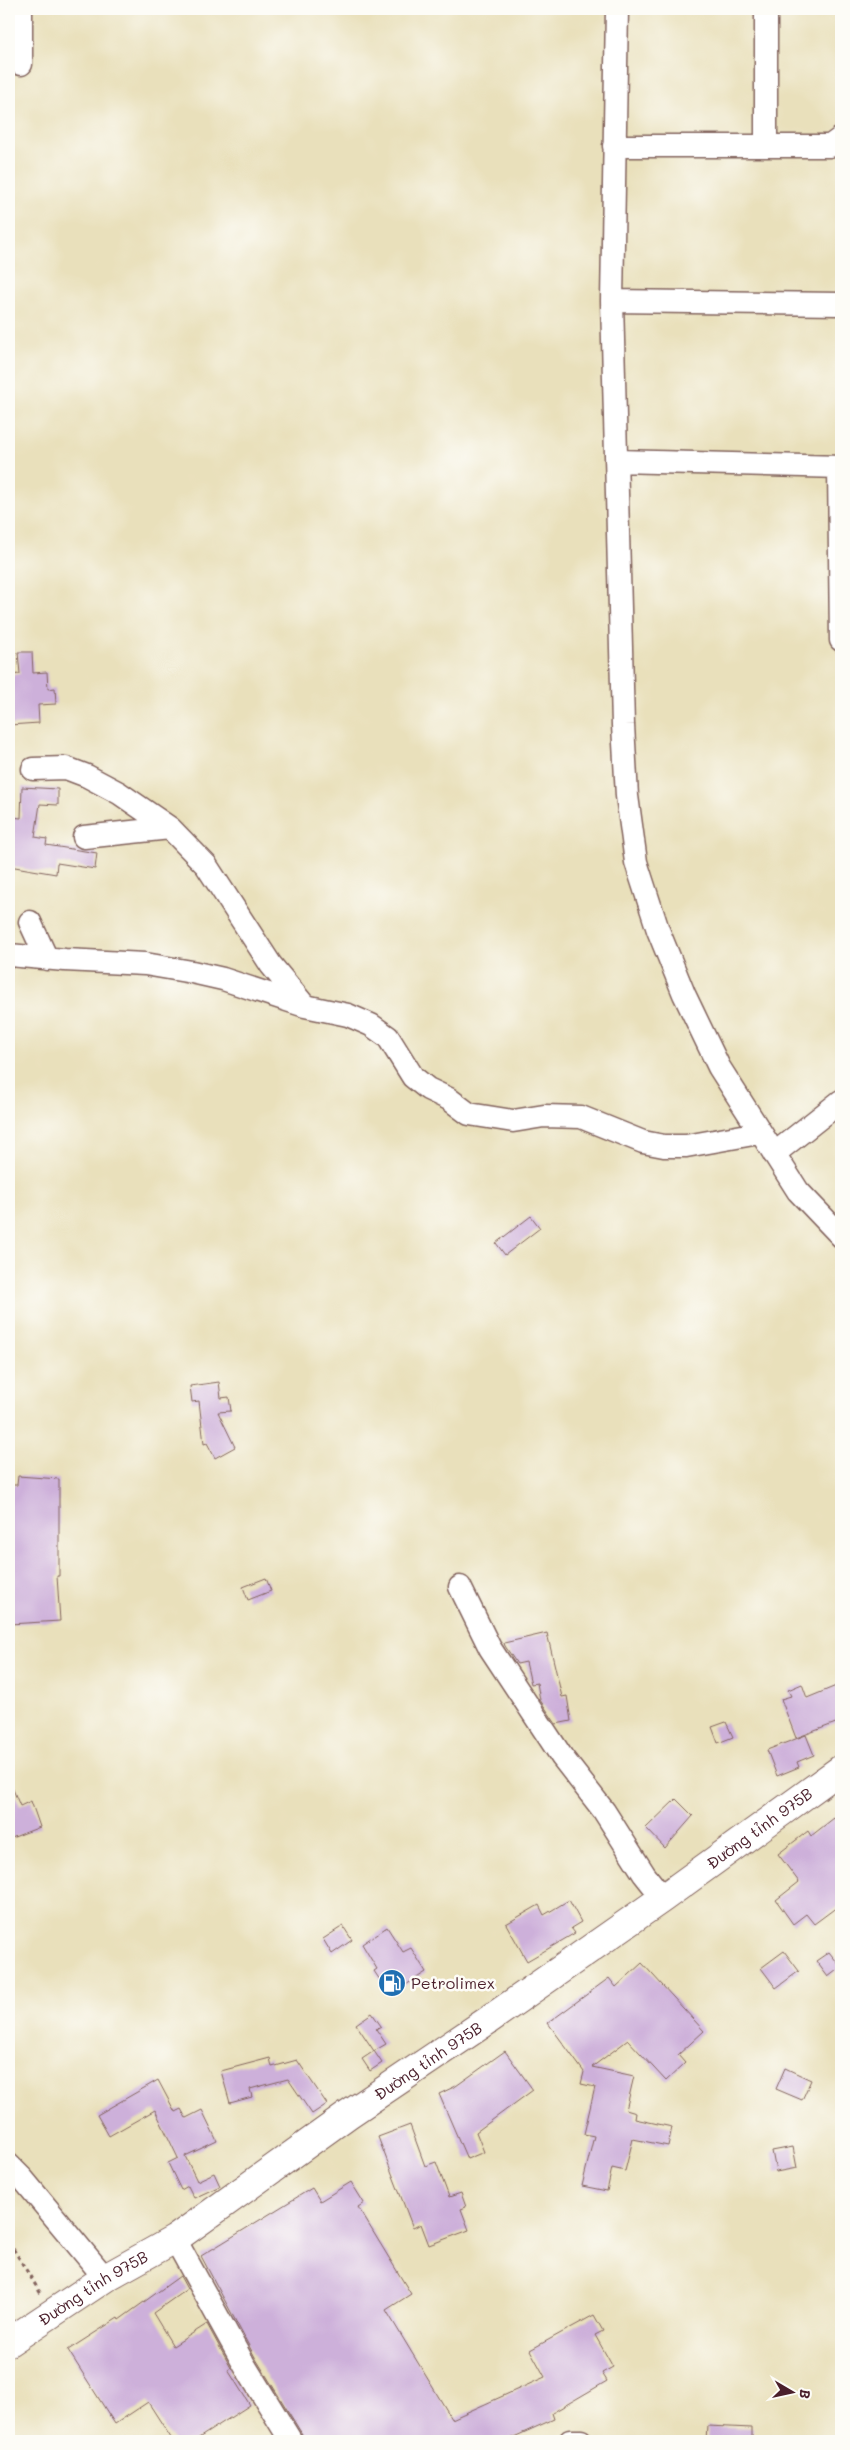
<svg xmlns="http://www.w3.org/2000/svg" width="850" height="2450" viewBox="0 0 850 2450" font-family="Mali,sans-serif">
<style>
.building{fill:#cdb0da}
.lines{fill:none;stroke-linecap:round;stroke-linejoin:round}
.minor-casing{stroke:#82635d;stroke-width:25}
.major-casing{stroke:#82635d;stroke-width:30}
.path{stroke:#82635d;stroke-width:3;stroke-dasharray:4 4;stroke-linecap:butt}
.minor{stroke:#fff;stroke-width:22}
.major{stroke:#fff;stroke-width:28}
.labels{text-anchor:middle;stroke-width:5;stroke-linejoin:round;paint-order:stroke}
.street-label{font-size:16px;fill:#4a1f2b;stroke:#fdfcf7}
.poi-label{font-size:16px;fill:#4a1f2b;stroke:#fdfcf7;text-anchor:start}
</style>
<rect width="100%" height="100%" fill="#fdfcf7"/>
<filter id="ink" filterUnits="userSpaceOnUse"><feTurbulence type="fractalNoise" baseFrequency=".02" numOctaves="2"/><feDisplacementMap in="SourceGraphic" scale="10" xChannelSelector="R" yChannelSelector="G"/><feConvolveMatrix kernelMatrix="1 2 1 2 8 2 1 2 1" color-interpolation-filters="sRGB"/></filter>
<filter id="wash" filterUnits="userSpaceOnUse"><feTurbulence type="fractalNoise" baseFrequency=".0096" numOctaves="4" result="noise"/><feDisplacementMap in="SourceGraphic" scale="20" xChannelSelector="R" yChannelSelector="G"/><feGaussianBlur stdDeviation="1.12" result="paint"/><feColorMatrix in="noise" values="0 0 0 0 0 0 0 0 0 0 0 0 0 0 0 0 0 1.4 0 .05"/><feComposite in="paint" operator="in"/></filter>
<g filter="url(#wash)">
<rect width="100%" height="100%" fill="#e9e0bb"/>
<g id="blocks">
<path class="building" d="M18,652H32L33,673L47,672L48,689L55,688L56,704L38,705L39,723L9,725V675L20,674Z
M22,787L58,789V805L40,804L35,837L47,839L46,845L97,853L95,869L57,863L56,874L9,866L11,817L21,818Z
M531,1216L540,1228L505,1255L496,1243Z
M219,1382L221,1398L229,1397L231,1411L218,1412L235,1447L215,1458L207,1443L204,1444L199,1401L192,1402L190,1386Z
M18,1476L59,1479V1576H57L60,1621L9,1624V1485H17Z
M266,1578L271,1591L248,1600L243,1587Z
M547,1633L562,1697L567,1696L571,1721L556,1724L540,1700L537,1683L531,1684L526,1662L517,1664L505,1646L504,1643Z
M802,1684L807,1698L841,1684V1721L796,1738L781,1699L791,1696L788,1690Z
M726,1722L733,1737L718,1743L712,1727Z
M806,1735L814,1755L797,1762L799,1767L777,1776L767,1750Z
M9,1780L20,1806L31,1801L40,1827L9,1839Z
M676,1799L693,1816L665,1848L646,1828Z
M834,1818L841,1828V1904L814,1924L806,1914L793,1924L776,1900L799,1882L778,1854L808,1831L811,1836Z
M569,1900L581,1922L571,1928L575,1933L527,1961L506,1924L539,1905L544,1915Z
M343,1926L352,1940L332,1954L323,1939Z
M387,1927L403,1952L411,1948L426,1972L390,1995L374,1971L377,1969L362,1944Z
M784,1951L799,1971L776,1988L761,1968Z
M829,1952L841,1967L828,1977L816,1961Z
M642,1963L704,2031L678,2055L685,2063L666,2081L628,2040L592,2067L634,2076L626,2110L636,2113L635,2119L672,2127L668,2146L633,2139L625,2171L612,2168L607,2191L582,2186L594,2136L584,2134L595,2087L581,2084L584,2072L548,2023L609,1978L616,1987Z
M372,2013L381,2026L376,2029L386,2044L374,2051L356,2024Z
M374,2051L382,2063L370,2071L362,2059Z
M505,2051L533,2090L476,2132L484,2152L467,2159L439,2094L456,2086Z
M270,2058L272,2067L297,2060L327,2104L312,2114L288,2079L250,2089L252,2097L230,2103L221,2071Z
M785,2068L811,2080L802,2100L776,2089Z
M158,2080L175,2112L181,2109L186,2118L202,2110L217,2141L185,2156L197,2181L214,2173L220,2186L194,2198L188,2186L181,2190L168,2163L178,2158L155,2110L109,2136L97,2115Z
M410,2125L425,2166L436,2162L449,2197L461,2193L466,2207L461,2209L469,2230L429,2245L421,2224L413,2228L378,2137Z
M793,2147L797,2168L776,2172L772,2151Z
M351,2182L364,2203L358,2207L411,2294L386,2310L452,2419L545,2377L530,2350L594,2315L603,2331L595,2335L613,2367L602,2373L607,2381L552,2413L554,2419L505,2441H304L302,2434L256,2359L201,2256L312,2188L320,2201Z
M180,2276L187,2289L153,2313L173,2346L207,2324L231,2368L228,2370L250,2405L194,2441H173L148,2402L115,2424L68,2350L118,2318L119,2320Z
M707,2426L752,2428V2441H706Z"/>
</g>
</g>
<g filter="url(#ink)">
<use href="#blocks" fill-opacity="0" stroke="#82635d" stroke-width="1"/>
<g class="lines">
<g class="minor-casing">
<path id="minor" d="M21,9V64
M617,9L612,301L623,725L627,796L636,862L658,930L684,994L719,1067L798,1191L841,1236
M766,145V9
M614,146H830L841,138
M612,301L841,304
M618,461L841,467
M839,467L841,640
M33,769L66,768L87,776L119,793L170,828L206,865L271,965L304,1005
M84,837L170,828
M30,922L47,959
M9,955L65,960L145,964L192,972L223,979L305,1006L348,1015L371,1025L388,1037L413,1077L428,1089L449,1099L469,1114L513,1121L544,1116L581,1117L643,1142L664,1146H686L759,1133
M774,1154L841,1101
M460,1587L490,1648L562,1757L604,1811L644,1874L663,1898
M9,2165L22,2178L105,2278
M175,2239L245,2366L291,2441
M570,2441H581"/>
</g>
<g class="major-casing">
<g id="major">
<path id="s1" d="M9,2342L105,2278L175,2239L349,2114L487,2021L663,1898L841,1769"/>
</g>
</g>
<path class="path" d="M9,2242L41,2294"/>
<use href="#minor" class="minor"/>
<use href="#major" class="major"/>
</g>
</g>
<defs>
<g id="fuel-disc" transform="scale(1.4375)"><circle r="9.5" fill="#1f6fb2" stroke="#fdfcf7"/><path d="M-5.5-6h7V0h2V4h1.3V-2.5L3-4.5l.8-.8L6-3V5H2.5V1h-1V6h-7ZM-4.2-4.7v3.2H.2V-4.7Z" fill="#fff"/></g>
</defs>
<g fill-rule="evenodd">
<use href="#fuel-disc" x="392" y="1983"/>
</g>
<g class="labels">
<g class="street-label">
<text dy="6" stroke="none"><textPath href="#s1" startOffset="910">Đường tỉnh 975B</textPath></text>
<text dy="6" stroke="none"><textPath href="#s1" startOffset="505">Đường tỉnh 975B</textPath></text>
<text dy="6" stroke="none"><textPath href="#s1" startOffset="100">Đường tỉnh 975B</textPath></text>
</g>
<g class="poi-label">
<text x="411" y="1989">Petrolimex</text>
</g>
</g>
<rect width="850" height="2450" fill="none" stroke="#fdfcf7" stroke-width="30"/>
<g transform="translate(792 2392) rotate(99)" stroke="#fdfcf7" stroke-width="4" paint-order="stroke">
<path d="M0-4L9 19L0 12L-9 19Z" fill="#4a1f2b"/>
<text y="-8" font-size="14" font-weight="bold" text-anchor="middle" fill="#4a1f2b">B</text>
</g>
</svg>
